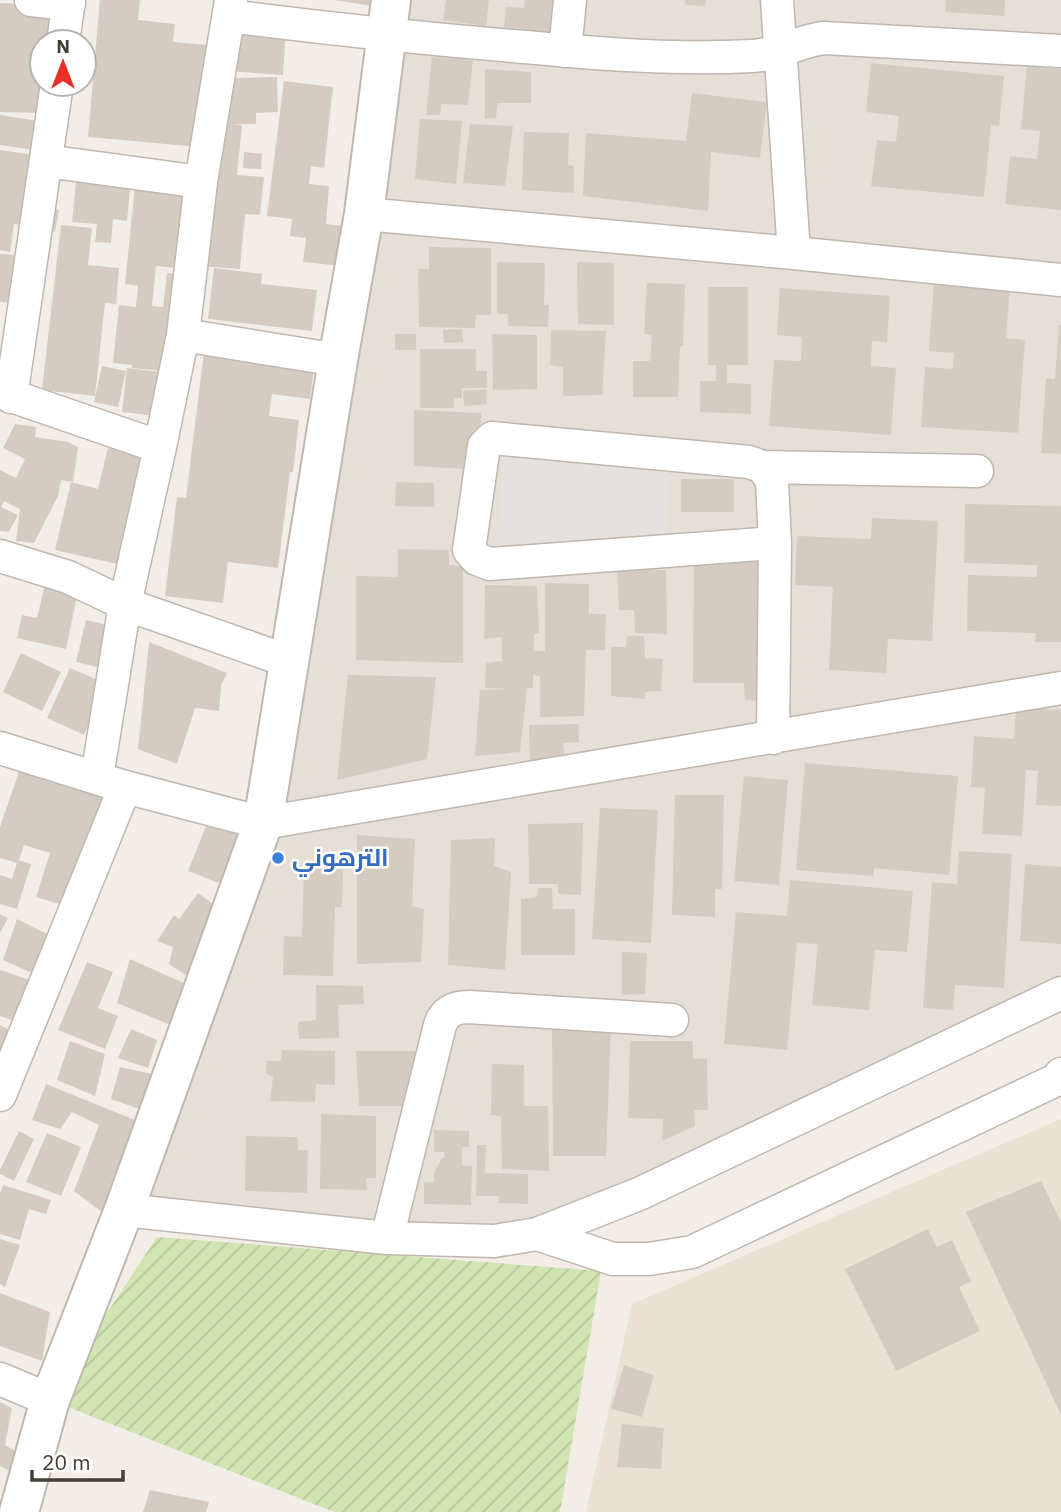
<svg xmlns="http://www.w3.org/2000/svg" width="1061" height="1512" viewBox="0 0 1061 1512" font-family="'IBM Plex Sans',Cairo,sans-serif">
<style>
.residential{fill:#e6dfd6}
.education{fill:#eae1d2}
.garden{fill:url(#garden-furrows)}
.parking{fill:#e4e1df}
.building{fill:#d6cbc1}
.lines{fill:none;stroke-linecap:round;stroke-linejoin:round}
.minor-casing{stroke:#c0b7ae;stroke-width:35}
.tertiary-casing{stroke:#c0b7ae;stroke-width:42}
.minor{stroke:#fff;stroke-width:32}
.tertiary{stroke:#fff;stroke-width:38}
.shop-dot{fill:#3f7fe0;stroke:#fff;stroke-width:2.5}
.labels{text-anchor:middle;stroke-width:5;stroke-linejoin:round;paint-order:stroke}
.shop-label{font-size:24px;font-weight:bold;fill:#366cbe;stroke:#fff;text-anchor:start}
</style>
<defs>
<pattern id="garden-furrows" width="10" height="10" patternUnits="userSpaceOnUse" patternTransform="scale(1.75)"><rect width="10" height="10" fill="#d3e4b3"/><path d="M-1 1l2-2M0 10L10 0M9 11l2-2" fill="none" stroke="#b6c59b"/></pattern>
</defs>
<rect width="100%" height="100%" fill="#f2eee7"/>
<path class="residential" d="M389,0H1061V987L538,1231L130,1207L273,811Z"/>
<path class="education" d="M1061,1119V1512H586L632,1304Z"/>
<path class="garden" d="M157,1237L601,1271L560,1512H334L50,1400Z"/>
<path class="parking" d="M506,427L667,442L666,557L494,568Z"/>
<path class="building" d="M100,0H140L138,20L175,24L173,42L208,45L199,147L88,137Z
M334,0H380L379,7Z
M446,0H489L486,26L443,20Z
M525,0H559L557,29L551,28V35H521L520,29L504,27L506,7L524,8Z
M685,0H706L705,6L686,5Z
M946,0H1005L1004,16L945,12Z
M0,3L52,5L51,42H42L39,113L0,112Z
M230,22L286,25L283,75L227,71Z
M432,57L473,60L468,105L441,104L440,115H426Z
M871,63L1004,76L999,126L991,125L984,197L871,186L877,140L896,142L899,116L866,112Z
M1027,66L1061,69V210L1005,204L1010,156L1037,159L1040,131L1021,129Z
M485,69L531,72V103H498L496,118L485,119Z
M277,77L278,112L256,113V124H232L242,125L237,175L264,177L260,215L245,214L240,269L200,266L223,78Z
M284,81L333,87L324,168L311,166L309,184L329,186L326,224L355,227L351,267L303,262L306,238L290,236L292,219L267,216Z
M692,93L767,102L760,158L711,152L708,211L583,196L586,133L686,141Z
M0,115L51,123L47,152L0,145Z
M420,119L462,121L456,184L415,179Z
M470,124L513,126L505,186L463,183Z
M524,132L569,133L568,165L574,166V193L522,190Z
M0,150L41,156L30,226L14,224L10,252L0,250Z
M244,152L262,154L261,169L243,168Z
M77,174L131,180L127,221L113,219L111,243L95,242L97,224L72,222Z
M135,186L184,190L177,268L156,266L152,306L163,307L167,273L182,274L172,372L132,368V365L113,363L119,305L136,307L138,286L125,284Z
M47,208L59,210L55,232L43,230Z
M61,225L92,228L88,265L119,268L116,304L105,303L95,396L42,390Z
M429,247L491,248V315H476L475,328L419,327L418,269H429Z
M0,254L14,255L13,285L18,303L0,302Z
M497,262L545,263L544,305H549L548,327L508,326V314H497Z
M577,262L614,263V325L578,324Z
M214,268L262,274L261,284L317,290L312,331L208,319Z
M934,281L1010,286L1006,338L1025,340L1018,433L921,427L925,367L953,369L954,353L929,351Z
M647,283L685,284L683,346H680L678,397H633V361H650L652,335L644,334Z
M708,287H748V365H727V383L751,384V414L700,412V381H716V365H708Z
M780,288L890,296L887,342L872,341L871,366L896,368L891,435L769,426L774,360L801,361L802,337L777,335Z
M1059,325H1061V454L1041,453L1046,378L1055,379Z
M462,329L463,342L444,343L443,330Z
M551,330L606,331L602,395L563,396V367L550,365Z
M395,334H416V350H395Z
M492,334L537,335V389L493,390Z
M420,349H476V371H487V388H462V398H454V408H420Z
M204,352L314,366L310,399L272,394L269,416L299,420L293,472H290L278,568L228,562L223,603L165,596L177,497L186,498Z
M102,366L126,371L118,407L94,402Z
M127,368L161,372L156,416L122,412Z
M486,389L487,404L464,406L463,391Z
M414,410L481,413V453H465V469L414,466Z
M15,424L36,427L35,437L68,442L78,447L73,482L61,480L58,496L34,543L16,541L20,509L4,501L1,507L18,515L9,532L0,531V470L16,478L25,459L3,448Z
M110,439L153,448L126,566L55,550L71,482L98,489Z
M681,479H734V512H681Z
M396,482L434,483V507L395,506Z
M965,504L1061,506V642H1035L1036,633L967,631L968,575L1037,577V565L964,563Z
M872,518L938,521L932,641L888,639L886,673L829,670L833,587L795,585L797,536L871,539Z
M398,549L449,550V565L463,566V663L356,660V576L398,577Z
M694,555L758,557V674L769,702L745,700L744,683H693Z
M617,569L666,570L667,634L635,633L634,610H619Z
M545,583L589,584V614H606L605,650H586L584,716L540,717V676L533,675V688H527L520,752L475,756L480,690L510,689L485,688L486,663L502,661V637L484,639L485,585L537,586L539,633L534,634V651H545Z
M45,584L78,591L66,649L17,638L22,615L37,618Z
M86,620L111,626L101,668L76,662Z
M627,636H644L645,658L663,659L661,691L645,692V699L611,696V647H626Z
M149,642L227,673L221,685L219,711L195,708L177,764L138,749Z
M21,653L61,672L42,711L3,692Z
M70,668L107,684L84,735L47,718Z
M348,675L436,677L427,759L337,780Z
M1016,707L1061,710V806L1036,805L1038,771L1026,770L1022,836L982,834L985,788L971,787L974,736L1014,739Z
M578,724L579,742L563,743L565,760L530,763L529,725Z
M25,754L106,796L63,905L36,897L50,853L24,845L19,860L31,864L17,909L0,904V875L12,879L17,863L0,858V827Z
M805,763L958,776L949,875L874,868L873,876L796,870Z
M744,776L788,780L779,885L734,881Z
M675,795H724L722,889H715V917L672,915Z
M600,808L658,810L651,943L592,939Z
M209,819L244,833L224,885L188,871Z
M583,823L581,895L558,894V884H529L528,824Z
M357,835L415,839L412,906L424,909L421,962L357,964Z
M495,838L494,866L511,872L505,970L448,965L451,840Z
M959,851L1012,854L1004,988L955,985L953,1010L923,1008L932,882L957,884Z
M1025,864L1061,867V944L1020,941Z
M304,868L343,869L342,907H335L333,976L283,975L284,936L302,937Z
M790,880L913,891L907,952L875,950L869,1010L812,1005L818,944L797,943L787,1050L724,1044L736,912L787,916Z
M538,888H552L553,909H575V955H521V899L537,897Z
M198,893L220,909L191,979L169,964L173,947L157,941L174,915L179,919Z
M0,914L8,918L0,933Z
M17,919L53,937L38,976L3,960Z
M622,952L647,953L645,994L622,995Z
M130,959L197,989L180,1029L117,1003Z
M87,962L113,972L98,1008L118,1016L105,1049L58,1030Z
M0,970L39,983L20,1023L0,1016Z
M316,985L363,986L364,1004L338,1005L339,1038L299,1039L298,1022L316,1020Z
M0,1025L15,1033L0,1071Z
M552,1026L611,1027L606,1156H553Z
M131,1029L157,1040L148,1068L118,1058Z
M70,1041L105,1054L95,1096L57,1080Z
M630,1041H693V1058L707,1059L708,1110H694L695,1126L662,1141L663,1119L628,1118Z
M282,1050L335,1051V1085L316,1084L315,1102L270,1101L273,1077L266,1073V1061H281Z
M356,1051H415V1106H359Z
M492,1064L524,1065V1106H548L549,1171L502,1169L501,1116L491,1115Z
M120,1067L157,1075L142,1110L111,1099Z
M46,1084L135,1120L124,1157L102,1212L74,1191L99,1125L72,1112L60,1129L32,1120Z
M321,1114L376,1116V1178H366L367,1190L320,1189Z
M434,1130L469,1131V1147H462V1165L472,1166L471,1205L424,1204V1182L434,1183V1173L441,1159L445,1157L444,1152H434Z
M19,1131L34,1139L14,1181L0,1174V1170Z
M47,1133L81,1147L61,1196L26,1182Z
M246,1136L298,1137V1150H308L307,1193L245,1191Z
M477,1145H486L485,1173L528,1174V1204L499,1203V1196H476Z
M1041,1181L1061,1222V1415L966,1212Z
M3,1185L51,1200L46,1214L29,1209L20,1240L0,1234V1194Z
M928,1229L937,1247L952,1240L971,1281L959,1287L980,1331L896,1371L845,1269Z
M0,1239L20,1245L5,1287L0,1284Z
M0,1293L50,1312L42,1361L0,1346Z
M624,1365L654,1375L642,1417L611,1409Z
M0,1402L12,1408L5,1445L17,1452L9,1471L0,1466Z
M622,1424L664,1428L661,1469L617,1467Z
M150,1490L209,1502L206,1512H143Z"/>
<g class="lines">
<g class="minor-casing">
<path id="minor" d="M31,0L69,4
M229,16C328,29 426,39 525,47C600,54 676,60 752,56C777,55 799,41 824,38L1061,51
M63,42L69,0
M565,51L570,0
M46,161L201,182
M364,214L794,253L777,0
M794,253L1061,280
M183,335L338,360
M0,392L160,447L183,335L201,182L231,0
M11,397L57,84
M763,467L977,471
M0,556L68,577L125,604L288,661
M773,738L775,543L772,481L763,467L749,462L492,438L484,446L469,550L477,559L490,564L775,543
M0,748L125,787L263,823L1061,688
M97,777L125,604L160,447
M0,1095L125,787
M124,1210L387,1238L494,1241L537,1234L639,1194L1061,993
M537,1234L613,1259H649L692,1252L1056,1080L1061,1074
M387,1238L440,1025C445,1011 455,1007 469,1007L672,1020
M0,1379L50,1400"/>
</g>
<g class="tertiary-casing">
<path id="tertiary" d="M19,1512L50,1400L124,1210L263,823L338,360L364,214L391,0"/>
</g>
<use href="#minor" class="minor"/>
<use href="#tertiary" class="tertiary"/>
</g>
<circle class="shop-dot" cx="278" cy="858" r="7"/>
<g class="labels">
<g class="shop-label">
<text x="292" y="866">الترهوني</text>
</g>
</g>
<g transform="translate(63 63)"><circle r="33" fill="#ffffff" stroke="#b5b2af" stroke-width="2"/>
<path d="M0-5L12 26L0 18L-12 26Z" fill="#ea2d26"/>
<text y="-10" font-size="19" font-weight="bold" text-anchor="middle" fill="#453e37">N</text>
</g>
<path d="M32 1470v10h91v-10" fill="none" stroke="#453e37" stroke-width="3.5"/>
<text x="42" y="1470" font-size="21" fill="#453e37" stroke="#ffffff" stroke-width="5" paint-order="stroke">20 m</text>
</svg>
